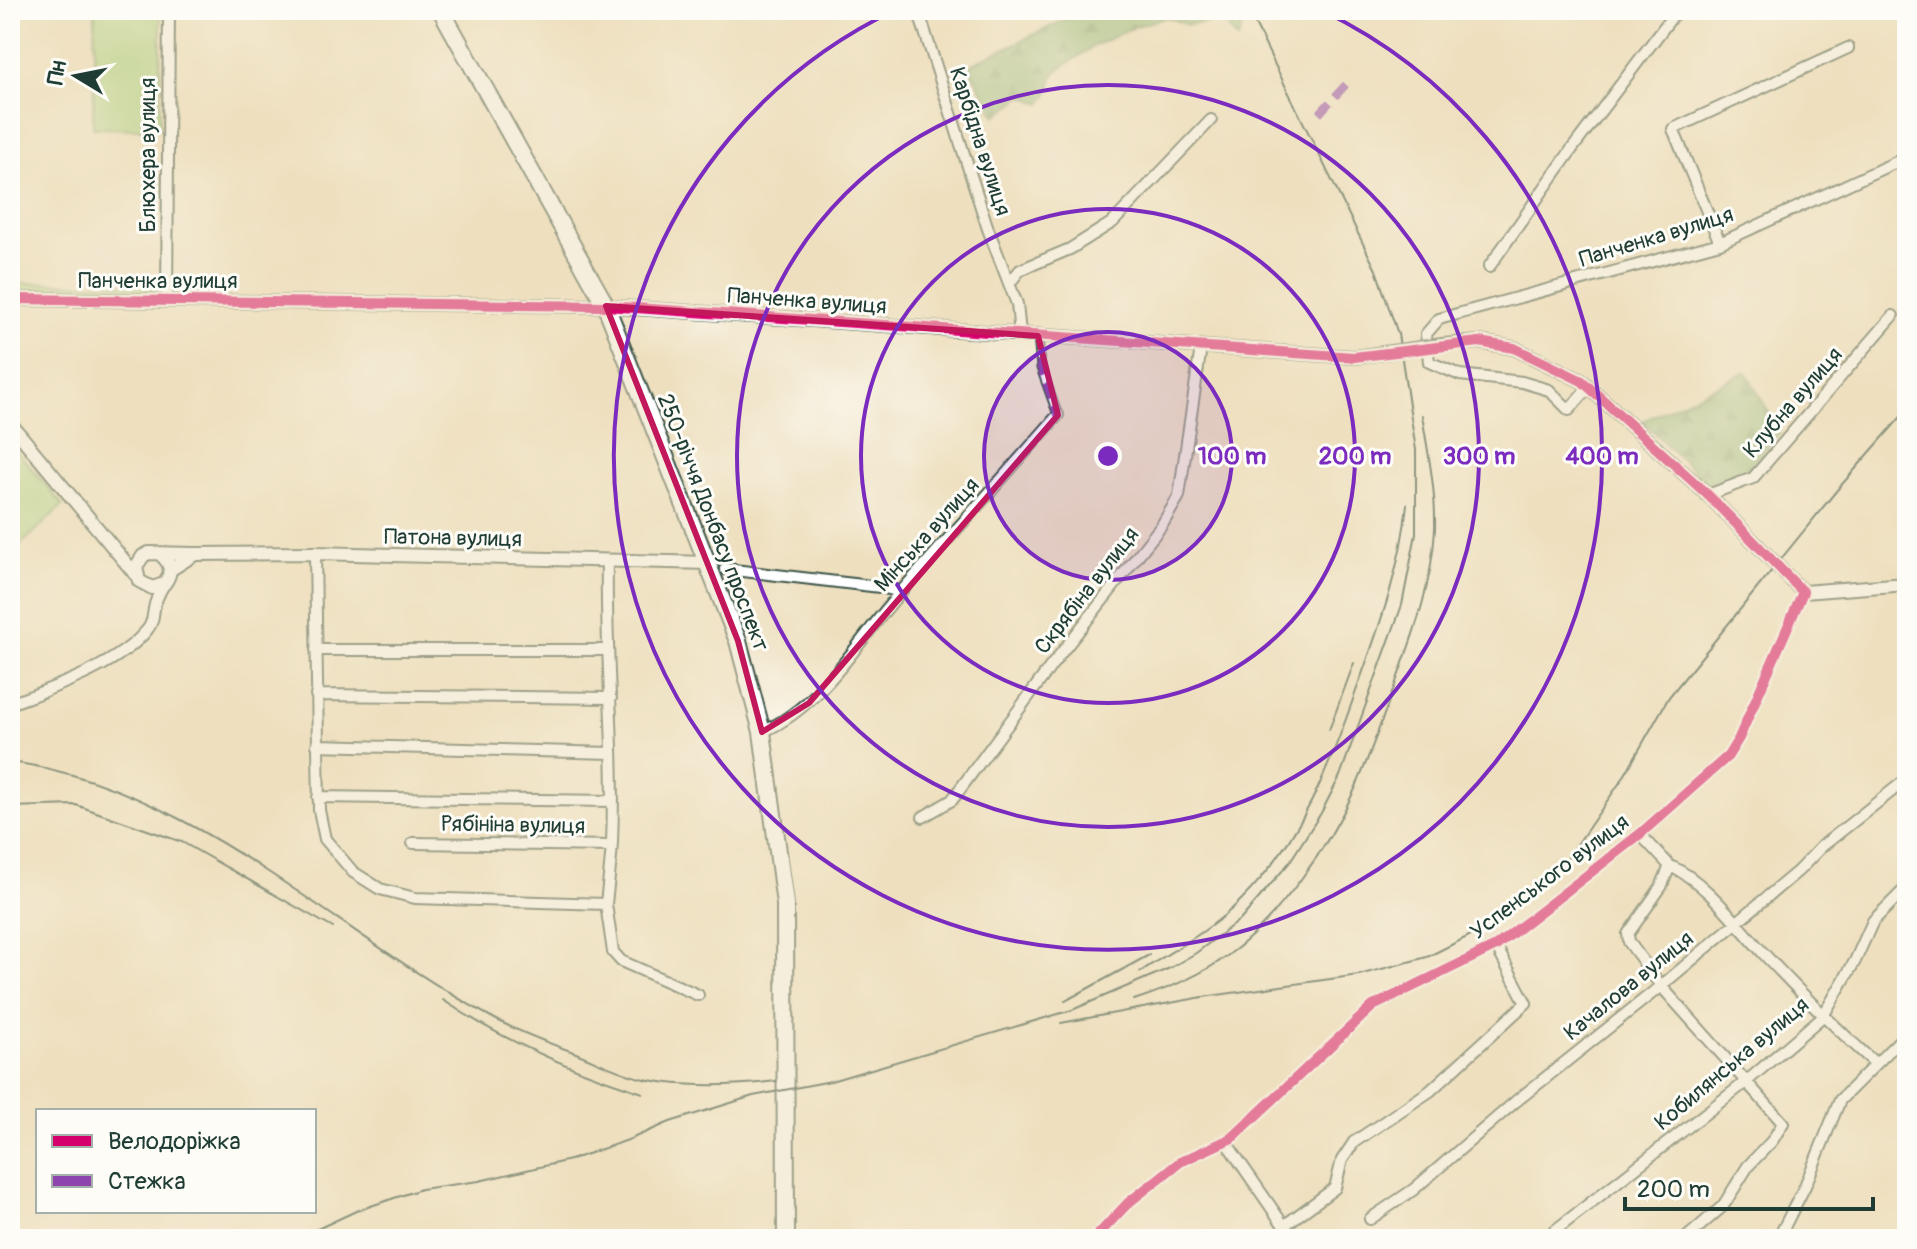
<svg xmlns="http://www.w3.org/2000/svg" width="1917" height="1249" viewBox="0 0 1917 1249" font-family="Pangolin,sans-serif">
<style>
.grass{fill:url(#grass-dots);stroke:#62885a;stroke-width:2}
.forest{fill:url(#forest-firs);stroke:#517851;stroke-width:2}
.park{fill:#a4d27f;stroke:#62885a;stroke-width:2}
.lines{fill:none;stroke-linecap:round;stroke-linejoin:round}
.pedestrian-casing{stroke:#3e5549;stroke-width:11}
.minor-casing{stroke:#3e5549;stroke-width:14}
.tertiary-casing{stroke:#3e5549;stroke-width:16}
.primary-casing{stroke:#3e5549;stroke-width:20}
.pedestrian{stroke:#fff;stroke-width:7}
.minor{stroke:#fff;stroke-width:10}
.tertiary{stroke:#fff;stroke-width:12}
.primary{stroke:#fff;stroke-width:16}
.rail{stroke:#1f3d34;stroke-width:2}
.tertiary-bridge-casing{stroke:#3e5549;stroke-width:16;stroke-linecap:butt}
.tertiary-bridge{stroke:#fff;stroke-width:12}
.quiet{stroke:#8e44ad;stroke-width:8;stroke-dasharray:16 8;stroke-linecap:butt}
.cycleway-casing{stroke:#fdfcf7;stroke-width:15}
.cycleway{stroke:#d6006c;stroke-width:10}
.marked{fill:none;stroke:#c2185b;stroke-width:6;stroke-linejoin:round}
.ring{fill:none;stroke:#7b2cbf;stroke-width:4}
.labels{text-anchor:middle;stroke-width:6;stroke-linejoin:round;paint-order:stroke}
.street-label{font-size:22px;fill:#1f3d34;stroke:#fdfcf7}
.centre{fill:#7b2cbf;stroke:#fdfcf7;stroke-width:4}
.ring-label{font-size:24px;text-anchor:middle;font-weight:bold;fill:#7b2cbf;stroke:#fdfcf7;stroke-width:6;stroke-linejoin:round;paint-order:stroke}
</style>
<defs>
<pattern id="grass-dots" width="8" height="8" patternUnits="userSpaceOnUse" patternTransform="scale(2)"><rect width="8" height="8" fill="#a4d27f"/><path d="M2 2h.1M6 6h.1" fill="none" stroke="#85ac69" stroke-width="1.8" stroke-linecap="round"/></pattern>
<pattern id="forest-firs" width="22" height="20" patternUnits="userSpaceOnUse" patternTransform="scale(2)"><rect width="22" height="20" fill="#83b46e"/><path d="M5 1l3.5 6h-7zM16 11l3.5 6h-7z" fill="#6b945b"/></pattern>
</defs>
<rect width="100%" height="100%" fill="#fdfcf7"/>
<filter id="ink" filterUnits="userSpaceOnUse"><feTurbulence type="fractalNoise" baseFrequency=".0125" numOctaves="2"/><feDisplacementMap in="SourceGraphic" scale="16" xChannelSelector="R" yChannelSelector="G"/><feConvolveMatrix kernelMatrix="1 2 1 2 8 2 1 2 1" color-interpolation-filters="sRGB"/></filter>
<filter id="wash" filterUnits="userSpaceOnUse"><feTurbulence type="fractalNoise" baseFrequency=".006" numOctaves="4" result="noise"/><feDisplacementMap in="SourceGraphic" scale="32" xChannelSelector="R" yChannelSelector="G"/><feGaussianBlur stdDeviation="1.8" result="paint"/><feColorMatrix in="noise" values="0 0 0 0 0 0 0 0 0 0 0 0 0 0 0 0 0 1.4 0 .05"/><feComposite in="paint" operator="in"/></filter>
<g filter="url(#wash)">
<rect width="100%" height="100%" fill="#eee0bf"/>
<path class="grass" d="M10,283L159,285V292H10Z"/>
<path class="forest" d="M1085,10H1240L1244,18L1238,40L1222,20L1187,25L1167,17L1134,27L1094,46L1055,72L1048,93L1041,104L1023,96L996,116L968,66Z
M1746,372L1780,432L1745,472L1711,488L1642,421Z"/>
<path class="park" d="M95,10H161L160,129L93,128Z
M10,443L63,505L10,555Z"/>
</g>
<g filter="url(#ink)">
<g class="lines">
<g class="pedestrian-casing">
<path id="pedestrian" d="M1038,336L1041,368L1058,415"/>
</g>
<g class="minor-casing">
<path id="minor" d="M918,10L988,229L1017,304L1020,334
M1720,243L1673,129L1848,48
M1489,267L1572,149L1677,10
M1009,284L1020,270L1070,249L1113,222L1211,120
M167,300L169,10
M1589,387L1569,410L1549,390L1522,382L1460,375L1429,362L1426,334L1439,319L1720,243L1907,157
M1708,495L1753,478L1893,316
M315,553L319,810L325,839L353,872L380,889L415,898L606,904L613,952L621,961L698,995
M725,569L880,587L901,592
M316,650H608
M316,695L611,698
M10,704C52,688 118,666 147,630C155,621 152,611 156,601C158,595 161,590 164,584
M762,732C822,706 857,642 899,594C952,534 1006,475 1058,415
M317,745L612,753
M318,797L613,801
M923,817L952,800L1051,666L1162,525L1179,496L1201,347
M1640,834L1670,866L1661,887L1628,934L1629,942L1661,986L1783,1123L1772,1141L1748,1166L1723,1206L1685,1239
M413,843L612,846
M1670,866C1705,880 1738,926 1764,954C1800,992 1836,1029 1875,1063
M606,904C608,884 611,863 612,843C616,749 605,655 607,561
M1226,1142L1293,1239
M1370,1219L1413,1190L1515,1102L1661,986L1798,871L1821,847L1907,779
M1285,1225L1335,1188L1342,1160L1354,1142L1430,1091L1526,1003L1496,946
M1094,1239L1128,1203L1180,1162L1232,1138L1373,1006L1496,946L1640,834L1728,756L1739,738L1803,592
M1544,1239L1747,1081L1823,1016L1855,961L1873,921L1907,887
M1778,1239L1805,1186L1840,1100L1907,1033"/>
</g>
<g class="tertiary-casing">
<path id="tertiary" d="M10,299L606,306L1354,357
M1443,345L1479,342L1514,348L1582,381L1708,495L1803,592L1907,584
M10,423L136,575
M195,554L315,553L709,563
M161,555C172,564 172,574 164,584L152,588L139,581L136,567L143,556L149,553L195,554L170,570"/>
</g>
<g class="primary-casing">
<path id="primary" d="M441,10L606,306L738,641L762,732L785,904L786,1239"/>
</g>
<use href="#pedestrian" class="pedestrian"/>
<use href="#minor" class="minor"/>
<use href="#tertiary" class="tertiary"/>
<use href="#primary" class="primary"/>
<path class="rail" d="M1329,730L1354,663
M10,762C190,784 338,935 493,1018C519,1032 548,1043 576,1053C598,1062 621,1074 644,1079C686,1088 734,1086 777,1081
M10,807L76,805L182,842L333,928
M1140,972C1174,949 1210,931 1239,902C1305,837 1330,764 1360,680C1381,622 1401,566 1407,504
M443,1000C503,1041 574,1071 643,1093
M1134,1000C1165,990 1200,976 1227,956C1277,921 1330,844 1355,789C1369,758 1380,725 1392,693C1412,639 1432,587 1435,529C1436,491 1428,452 1422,415
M1065,1001L1149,955
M1061,1023L1203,997L1359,975L1427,957L1481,930L1536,890L1567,859L1623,778L1669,697L1837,490L1907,410
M296,1239L356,1211L421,1189L479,1181L570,1160L628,1140L670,1122L753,1096L831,1081L1072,1010L1170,968L1196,953L1242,918L1289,863L1321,813L1340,776L1402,605L1416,534V450L1398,334L1376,270L1248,10"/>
<g class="tertiary-bridge-casing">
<path id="tertiary-bridge" d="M1354,357L1443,345"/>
</g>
<use href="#tertiary-bridge" class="tertiary-bridge"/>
<path class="quiet" d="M1319,114L1350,80
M1038,336L1041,368L1058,415"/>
<g class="cycleway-casing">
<path id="cycleway" d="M10,299L606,306L1354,357L1479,342L1514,348L1582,381L1708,495L1803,592L1739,738L1728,756L1640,834L1496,946L1373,1006L1232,1138L1180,1162L1128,1203L1094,1239"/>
</g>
<use href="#cycleway" class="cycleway"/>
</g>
</g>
<path d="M0 0H1917V1249H0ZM606,306L1038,336L1058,415L809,703L762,732L738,641Z" fill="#eee0bf" fill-opacity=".55" fill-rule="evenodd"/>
<path class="marked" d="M606,306L1038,336L1058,415L809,703L762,732L738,641Z"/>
<circle cx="1108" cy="456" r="124" fill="#7b2cbf" fill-opacity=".12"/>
<g class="ring">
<circle cx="1108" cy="456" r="124"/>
<circle cx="1108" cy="456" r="247"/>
<circle cx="1108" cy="456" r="371"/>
<path d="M1321 10A494 494 0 1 1 895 10"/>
</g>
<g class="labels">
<g class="street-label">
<text transform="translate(981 141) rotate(72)" y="8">Карбідна вулиця</text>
<text transform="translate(147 155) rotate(-90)" y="8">Блюхера вулиця</text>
<text transform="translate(1656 236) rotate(-17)" y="8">Панченка вулиця</text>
<text x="158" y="288">Панченка вулиця</text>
<text transform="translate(807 300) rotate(4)" y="8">Панченка вулиця</text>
<text transform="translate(1792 402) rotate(-49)" y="8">Клубна вулиця</text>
<text transform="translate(714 522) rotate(69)" y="8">250-річчя Донбасу проспект</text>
<text transform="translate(926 534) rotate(-48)" y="8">Мінська вулиця</text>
<text transform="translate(453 537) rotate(1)" y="8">Патона вулиця</text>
<text transform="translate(1086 590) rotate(-52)" y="8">Скрябіна вулиця</text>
<text transform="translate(513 824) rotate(1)" y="8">Рябініна вулиця</text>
<text transform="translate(1549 876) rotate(-37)" y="8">Успенського вулиця</text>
<text transform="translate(1628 985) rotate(-39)" y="8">Качалова вулиця</text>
<text transform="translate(1731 1063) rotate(-40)" y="8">Кобилянська вулиця</text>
</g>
</g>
<circle cx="1108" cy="456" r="12" class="centre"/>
<g class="ring-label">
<text x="1232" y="464">100 m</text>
<text x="1355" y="464">200 m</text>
<text x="1479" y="464">300 m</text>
<text x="1602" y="464">400 m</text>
</g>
<rect width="1917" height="1249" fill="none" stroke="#fdfcf7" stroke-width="40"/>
<rect x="36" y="1109" width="280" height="104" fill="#fdfcf7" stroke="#a4b0a9" stroke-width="2"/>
<rect x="52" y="1135" width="40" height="12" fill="#d6006c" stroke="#a4b0a9" stroke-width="2"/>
<text x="108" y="1149" font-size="24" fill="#1f3d34">Велодоріжка</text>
<rect x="52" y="1175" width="40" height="12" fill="#8e44ad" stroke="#a4b0a9" stroke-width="2"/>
<text x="108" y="1189" font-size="24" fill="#1f3d34">Стежка</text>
<g transform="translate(76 76) rotate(280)" stroke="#fdfcf7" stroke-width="6" paint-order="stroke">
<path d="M0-6L14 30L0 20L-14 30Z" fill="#1f3d34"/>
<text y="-12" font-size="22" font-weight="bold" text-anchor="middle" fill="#1f3d34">Пн</text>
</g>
<path d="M1625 1197v12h248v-12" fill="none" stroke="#1f3d34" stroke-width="4"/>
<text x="1637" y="1197" font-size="24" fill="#1f3d34" stroke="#fdfcf7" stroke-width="6" paint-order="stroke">200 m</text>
</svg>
